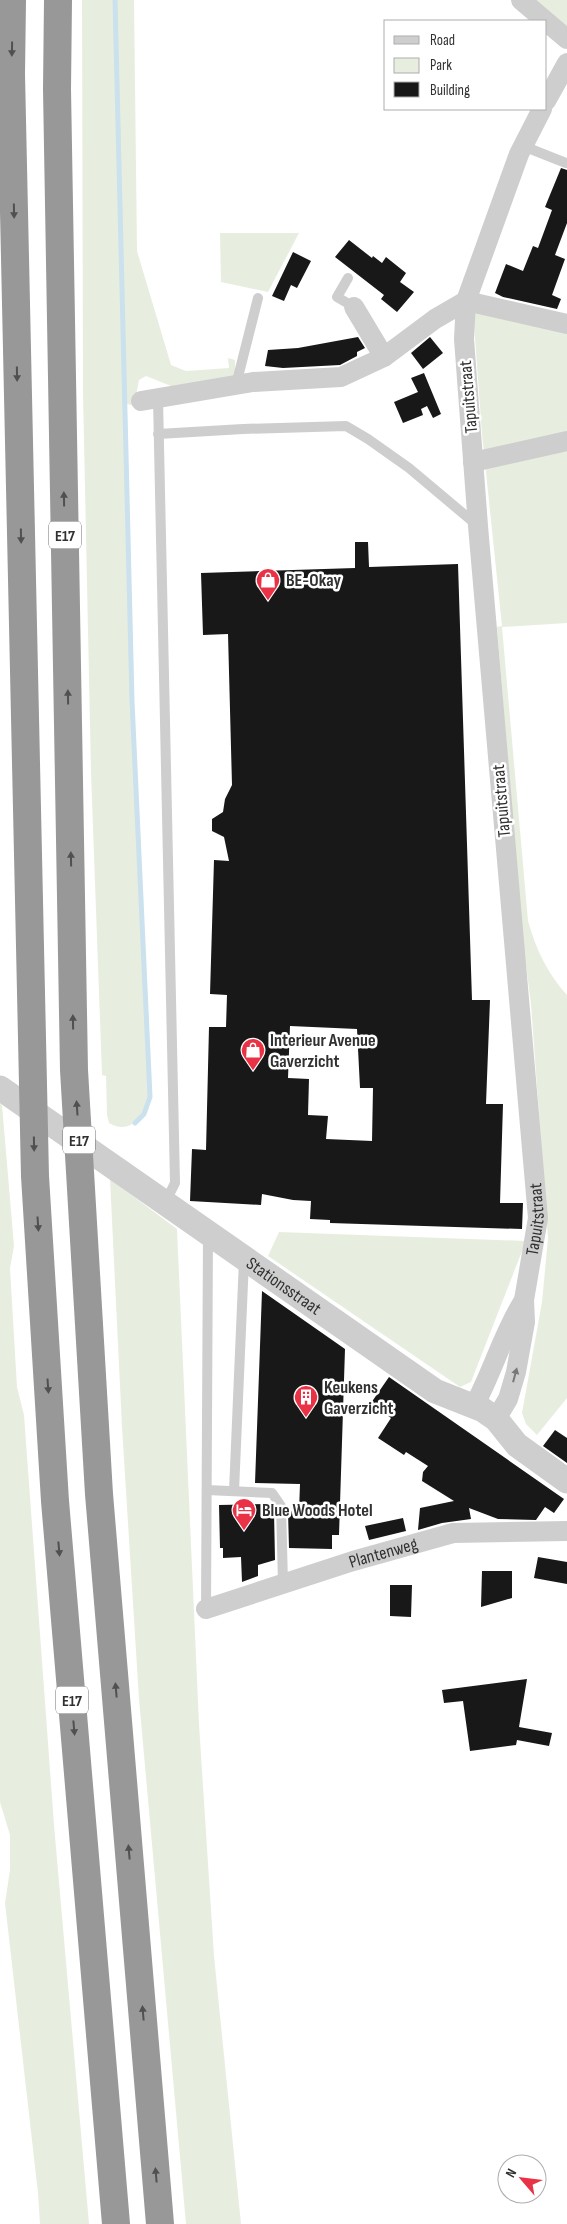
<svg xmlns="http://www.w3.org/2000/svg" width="567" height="2224" viewBox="0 0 567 2224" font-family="'Sofia Sans Condensed',sans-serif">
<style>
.green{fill:#e7eedf}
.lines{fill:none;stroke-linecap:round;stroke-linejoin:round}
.stream{stroke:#cbe1ed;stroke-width:5}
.building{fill:#181818;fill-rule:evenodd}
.service{stroke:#cecece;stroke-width:10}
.minor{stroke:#cecece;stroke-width:20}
.tertiary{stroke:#cecece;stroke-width:25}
.motorway{stroke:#989898;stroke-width:28}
.oneway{fill:#505050}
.oneway2{fill:#787878}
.labels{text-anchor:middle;stroke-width:5;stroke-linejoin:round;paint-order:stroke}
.shield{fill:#fff;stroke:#6f6f6f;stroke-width:1}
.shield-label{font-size:16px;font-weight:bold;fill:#313131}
.street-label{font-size:18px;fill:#313131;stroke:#fff}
.poi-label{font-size:18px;font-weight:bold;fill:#313131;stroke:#fff;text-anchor:start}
</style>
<rect width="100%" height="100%" fill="#fff"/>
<path class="green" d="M82,0H134L137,251L171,365L186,371L229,368L228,358L235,360V374L233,378L176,388L146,376L139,380L134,406L124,403L132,701L150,1097C144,1115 131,1136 109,1123L107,1115L106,1076L102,1075L91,773L83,393Z
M529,0H567V32Z
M220,233H299L268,292L221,282Z
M473,311L567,330V623L502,627L528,921C536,949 547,973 567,995V1398L537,1435L526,1424L522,1413L542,1302L548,1238L531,1004L522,935L497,627L502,626L482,434Z
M0,1104L2,1105L14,1246L10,1268L17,1387L24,1415L54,1825L89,2224H40L38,2193L5,1903L10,1870V1835L0,1802Z
M110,1179L177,1229L199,1724L214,1956L241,2224H186L139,1699L122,1427Z
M279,1232L526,1241L471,1382L460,1387L268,1256Z"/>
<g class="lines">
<path class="stream" d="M115,0L132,701L150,1097L144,1114L135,1123"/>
</g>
<path class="building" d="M561,168L567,170V223L555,255L565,259L552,295L561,299L557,309L503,297L495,293L506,264L523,271L533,246L538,248L552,210L545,207Z
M349,240L372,258L373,256L382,263L386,257L406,273L400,282L414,292L397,312L381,299L384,295L335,257Z
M293,252L311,261L297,288L291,285L284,301L272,296Z
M358,337L365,348L357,352V356L340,365L283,368L265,366L268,350L298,348Z
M430,337L443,353L423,369L411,353Z
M424,373L441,414L433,418L427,406L421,409L423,415L403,423L394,402L418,392L411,378Z
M355,542H368L369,567L458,564L472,1000H490L486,1104H503L500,1203H523L522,1229L330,1223V1220L310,1219L311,1201L293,1200L262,1194L261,1205L190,1201L192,1149L206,1150L209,1027H226L227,995L210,994L214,860L229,861L224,837L212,831V819L223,812L225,799L232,785L228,634L203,635L201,573L355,568ZM290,1026L357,1029L360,1088H373L372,1141L326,1139L328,1116L308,1115L309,1079L288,1078Z
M262,1291L345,1349L339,1535H332V1549L289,1548L288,1511H299L300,1484L255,1483Z
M389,1377L564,1499L554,1513L545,1507L536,1520L498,1519L469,1508L471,1519L442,1523L418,1530L420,1508L454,1501L422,1481L423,1472L428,1466L406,1452L404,1455L378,1438L391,1418L371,1403Z
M555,1430L567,1438V1463L543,1446Z
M264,1504V1511H274L275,1560L258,1565V1576L242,1582L241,1557L223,1558V1548H220L219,1505Z
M403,1518L406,1531L369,1540L365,1526Z
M538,1557L567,1562V1584L534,1578Z
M482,1571H512V1598L481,1607Z
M390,1585H412L411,1617L390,1616Z
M527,1679L519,1727L552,1733L549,1746L517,1740L516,1745L470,1751L463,1701L444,1703L442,1690Z"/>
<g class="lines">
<path class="service" d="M523,146L566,163
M348,278L337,297L354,307
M236,385L258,298
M158,399L175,1183L165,1203
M158,434L243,429L346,426L368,439L409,468L478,526
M207,1490L272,1493L281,1506L283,1583
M234,1491L244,1260
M206,1609L208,1234"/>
<g class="minor">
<path d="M521,0L567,39"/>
<path d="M546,101L567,63"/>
<path d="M354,307L384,357"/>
<path d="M141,401L253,382L341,377L384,357L435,319L466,301L567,324"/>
<path d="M473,462L567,441"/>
<path d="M474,1406C493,1371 503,1333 524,1300"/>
<path id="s1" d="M496,1419L508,1399L516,1372L525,1322L524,1300L538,1218L478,526L464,339L466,301L519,154L542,109"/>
<path id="s2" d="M206,1609L353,1561L453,1533L567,1531"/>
</g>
<path class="tertiary" id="s3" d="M0,1088L435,1391L483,1410L496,1419L517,1445L567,1481"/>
<path class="motorway" d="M12,0L11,74L35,1176L55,1501L116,2224
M58,0L57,89L74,1070L99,1494L160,2224"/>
</g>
<defs><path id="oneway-solid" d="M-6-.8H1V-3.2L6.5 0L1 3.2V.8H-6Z" transform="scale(1.25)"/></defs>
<g class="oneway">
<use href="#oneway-solid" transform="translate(12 49) rotate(91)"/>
<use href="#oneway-solid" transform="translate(14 211) rotate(89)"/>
<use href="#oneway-solid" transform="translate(17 374) rotate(89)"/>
<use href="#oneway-solid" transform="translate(64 499) rotate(-91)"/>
<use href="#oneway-solid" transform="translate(21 536) rotate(89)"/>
<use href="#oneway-solid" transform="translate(68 697) rotate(-91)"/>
<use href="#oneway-solid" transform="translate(71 859) rotate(-91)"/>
<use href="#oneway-solid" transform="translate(73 1022) rotate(-91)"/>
<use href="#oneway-solid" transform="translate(77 1108) rotate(-94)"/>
<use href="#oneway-solid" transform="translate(34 1144) rotate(89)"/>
<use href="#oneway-solid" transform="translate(38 1224) rotate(86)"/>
<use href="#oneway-solid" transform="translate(48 1386) rotate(86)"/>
<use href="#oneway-solid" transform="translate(59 1549) rotate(85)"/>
<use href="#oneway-solid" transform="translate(116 1690) rotate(-95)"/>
<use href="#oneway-solid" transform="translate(74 1728) rotate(85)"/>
<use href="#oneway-solid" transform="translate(129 1852) rotate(-95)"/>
<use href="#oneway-solid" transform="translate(143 2013) rotate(-95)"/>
<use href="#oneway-solid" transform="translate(156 2175) rotate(-95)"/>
</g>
<use class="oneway2" href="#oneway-solid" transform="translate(515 1375) rotate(-75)"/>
<defs>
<g id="shop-pin" transform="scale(1.25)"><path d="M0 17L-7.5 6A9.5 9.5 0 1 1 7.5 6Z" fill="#e93245" stroke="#fff"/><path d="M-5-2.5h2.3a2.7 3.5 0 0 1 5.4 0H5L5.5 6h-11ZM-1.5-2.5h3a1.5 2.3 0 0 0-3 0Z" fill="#fff"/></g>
<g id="building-pin" transform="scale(1.25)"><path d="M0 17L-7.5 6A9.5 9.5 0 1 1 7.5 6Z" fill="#e93245" stroke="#fff"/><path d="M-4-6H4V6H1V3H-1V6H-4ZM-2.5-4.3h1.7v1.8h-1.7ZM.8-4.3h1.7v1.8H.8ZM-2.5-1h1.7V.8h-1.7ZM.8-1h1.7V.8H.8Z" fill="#fff"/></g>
<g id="hotel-pin" transform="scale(1.25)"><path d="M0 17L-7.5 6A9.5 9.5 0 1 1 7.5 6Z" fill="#e93245" stroke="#fff"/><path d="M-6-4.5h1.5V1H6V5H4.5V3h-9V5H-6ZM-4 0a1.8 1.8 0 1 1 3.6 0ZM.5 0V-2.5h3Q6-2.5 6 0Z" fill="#fff"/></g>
</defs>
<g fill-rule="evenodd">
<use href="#shop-pin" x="268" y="580"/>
<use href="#shop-pin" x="253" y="1050"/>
<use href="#building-pin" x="306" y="1397"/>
<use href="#hotel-pin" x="244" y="1510"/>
</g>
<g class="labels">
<g class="shield">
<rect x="49" y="521.5" width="32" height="27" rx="4"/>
<rect x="63" y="1126.5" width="32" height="27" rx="4"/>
<rect x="56" y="1686.5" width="32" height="27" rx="4"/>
</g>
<g class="shield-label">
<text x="65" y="541">E17</text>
<text x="79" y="1146">E17</text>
<text x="72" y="1706">E17</text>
</g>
<g class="street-label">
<text transform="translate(468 397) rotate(-95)" y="6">Tapuitstraat</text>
<text transform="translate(501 801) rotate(-95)" y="6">Tapuitstraat</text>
<text dy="6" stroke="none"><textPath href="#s1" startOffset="206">Tapuitstraat</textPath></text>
<text dy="6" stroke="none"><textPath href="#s3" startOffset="346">Stationsstraat</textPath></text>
<text dy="6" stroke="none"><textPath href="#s2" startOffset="186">Plantenweg</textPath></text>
</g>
<g class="poi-label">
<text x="286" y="586">BE-Okay</text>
<text x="270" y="1046">Interieur Avenue<tspan x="270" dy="21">Gaverzicht</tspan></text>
<text x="324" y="1393">Keukens<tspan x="324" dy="21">Gaverzicht</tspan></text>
<text x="262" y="1516">Blue Woods Hotel</text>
</g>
</g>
<rect x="384" y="20" width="162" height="90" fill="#ffffff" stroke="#adadad"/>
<rect x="394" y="36" width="25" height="8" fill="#cecece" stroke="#adadad"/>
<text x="430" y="45" font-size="15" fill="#313131">Road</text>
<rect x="394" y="58" width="25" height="15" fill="#e7eedf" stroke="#adadad"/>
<text x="430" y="70" font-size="15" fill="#313131">Park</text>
<rect x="394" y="82" width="25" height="15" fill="#181818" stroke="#adadad"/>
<text x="430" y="95" font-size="15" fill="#313131">Building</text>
<g transform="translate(522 2179) rotate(298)"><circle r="24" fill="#ffffff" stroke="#adadad"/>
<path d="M0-4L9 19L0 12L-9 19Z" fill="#e93245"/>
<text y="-8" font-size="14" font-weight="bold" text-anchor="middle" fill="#313131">N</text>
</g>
</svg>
